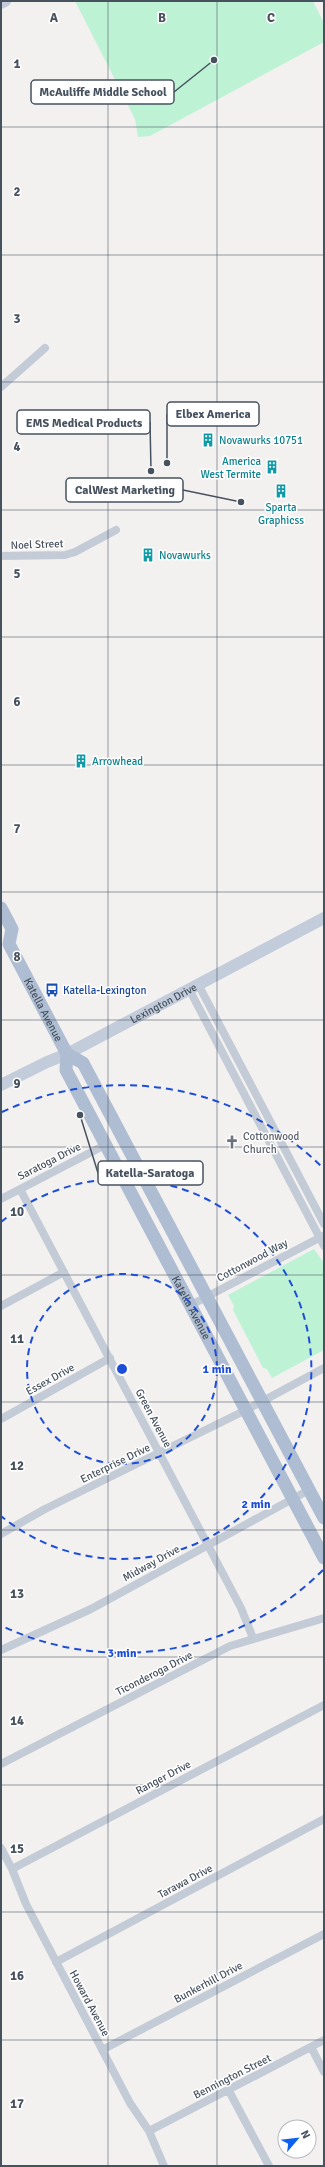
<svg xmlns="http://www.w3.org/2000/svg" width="325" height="2167" viewBox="0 0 325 2167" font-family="Signika,sans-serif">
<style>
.green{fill:#bdf2d5}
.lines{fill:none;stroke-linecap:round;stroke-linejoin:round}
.street{stroke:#c3cbd6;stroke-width:8}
.secondary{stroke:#c2ccda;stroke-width:12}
.primary{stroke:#aebdd1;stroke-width:13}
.grid{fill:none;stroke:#47525f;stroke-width:1;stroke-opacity:0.55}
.ring{fill:none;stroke:#1d4ed8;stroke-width:2;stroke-dasharray:7 5}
.labels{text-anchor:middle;stroke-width:3;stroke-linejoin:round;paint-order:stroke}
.culture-label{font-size:11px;fill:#0d838f;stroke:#fff;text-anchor:start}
.street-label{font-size:11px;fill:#47525f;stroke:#fff}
.transit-label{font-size:11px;fill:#164399;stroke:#fff;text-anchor:start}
.worship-label{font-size:11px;fill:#5b616d;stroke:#fff;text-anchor:start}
.grid-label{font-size:13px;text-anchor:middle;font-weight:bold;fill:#47525f;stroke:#fff;stroke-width:3;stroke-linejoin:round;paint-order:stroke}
.centre{fill:#1d4ed8;stroke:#fff;stroke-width:2}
.ring-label{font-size:12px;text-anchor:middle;font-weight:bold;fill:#1d4ed8;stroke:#fff;stroke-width:3;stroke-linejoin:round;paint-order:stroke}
.leader{fill:none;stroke:#47525f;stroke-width:1.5}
.callout-dot{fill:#47525f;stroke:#fff;stroke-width:1.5}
.callout{fill:#fff;stroke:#47525f;stroke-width:1.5}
.callout-label{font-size:12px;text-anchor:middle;font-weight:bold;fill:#47525f}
</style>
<rect width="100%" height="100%" fill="#f3f0f0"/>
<path class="green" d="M75,1H313L324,23V42L150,136L138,137L135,119Z
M314,1249L324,1263V1350L272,1378L267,1369L263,1368L233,1310L234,1306L228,1295Z"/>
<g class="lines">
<path class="street" d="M1,387L45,348
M1,556L65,555L75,552L116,530
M198,984L324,1224
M189,989L324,1246
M20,1189L241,1608L253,1638
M1,1199L107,1144
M191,1305L323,1236
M1,1306L64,1272
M1,1419L110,1358
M1,1534L45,1509L246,1410L324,1368
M1,1650L91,1609L309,1490
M1,1764L230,1646L324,1618
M1,1848L12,1869L26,1904L130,2103L149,2131L164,2166
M12,1869L324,1705
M56,1962L324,1819
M311,2047L324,2072
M102,2050L324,1934
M229,2091L269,2166
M149,2131L324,2040"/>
<g class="secondary">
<path d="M1,3L5,1"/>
<path id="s1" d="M1,1085L47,1062L67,1054L324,918"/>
</g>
<g class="primary">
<path id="s2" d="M1,908L12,929L9,944L67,1054L66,1070L324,1558"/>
<path d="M67,1054L83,1063L324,1518"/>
</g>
</g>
<path class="grid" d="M108,1V2166M217,1V2166M1,127H324M1,255H324M1,382H324M1,510H324M1,637H324M1,765H324M1,892H324M1,1020H324M1,1147H324M1,1275H324M1,1402H324M1,1530H324M1,1657H324M1,1785H324M1,1912H324M1,2040H324"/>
<g class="ring">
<circle cx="122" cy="1369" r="95"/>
<path d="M1 1222A190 190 0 1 1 1 1516"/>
<path d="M323 1570A284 284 0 0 1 2 1626M2 1112A284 284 0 0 1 323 1168"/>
</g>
<defs>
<g id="building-bare" transform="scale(1.08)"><path d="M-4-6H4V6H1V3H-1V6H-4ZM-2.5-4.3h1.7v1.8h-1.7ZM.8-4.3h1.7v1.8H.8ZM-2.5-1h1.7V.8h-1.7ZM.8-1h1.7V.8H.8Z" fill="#0f9aa8" stroke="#fff" stroke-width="2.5" paint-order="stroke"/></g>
<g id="bus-bare" transform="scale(1.08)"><path d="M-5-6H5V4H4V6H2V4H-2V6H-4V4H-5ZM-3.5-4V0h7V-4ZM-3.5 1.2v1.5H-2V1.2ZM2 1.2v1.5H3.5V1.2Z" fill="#1a4fb4" stroke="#fff" stroke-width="2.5" paint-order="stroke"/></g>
<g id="church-bare" transform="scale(1.08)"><path d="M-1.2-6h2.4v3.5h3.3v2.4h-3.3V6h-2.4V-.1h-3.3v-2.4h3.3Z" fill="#6b7280" stroke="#fff" stroke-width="2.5" paint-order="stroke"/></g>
</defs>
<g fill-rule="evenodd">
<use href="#building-bare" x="208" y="440"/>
<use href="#building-bare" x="272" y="467"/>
<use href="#building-bare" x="281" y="491"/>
<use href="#building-bare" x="148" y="555"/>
<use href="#building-bare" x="81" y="761"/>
<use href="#bus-bare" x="52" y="990"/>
<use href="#church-bare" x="232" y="1142"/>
</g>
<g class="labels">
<g class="culture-label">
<text x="219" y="444">Novawurks 10751</text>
<text x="261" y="465" text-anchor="end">America<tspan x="261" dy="13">West Termite</tspan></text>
<text x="281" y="511" text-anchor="middle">Sparta<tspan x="281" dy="13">Graphicss</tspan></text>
<text x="159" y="559">Novawurks</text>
<text x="92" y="765">Arrowhead</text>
</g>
<g class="street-label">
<text transform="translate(37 544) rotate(-2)" y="4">Noel Street</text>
<text dy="4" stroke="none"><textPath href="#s1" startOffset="182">Lexington Drive</textPath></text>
<text dy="4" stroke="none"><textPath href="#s2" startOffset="113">Katella Avenue</textPath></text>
<text transform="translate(49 1161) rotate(-27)" y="4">Saratoga Drive</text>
<text transform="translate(252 1260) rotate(-28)" y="4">Cottonwood Way</text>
<text dy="4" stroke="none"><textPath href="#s2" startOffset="448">Katella Avenue</textPath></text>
<text transform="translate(50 1379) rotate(-29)" y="4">Essex Drive</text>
<text transform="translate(154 1418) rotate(62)" y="4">Green Avenue</text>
<text transform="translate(115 1463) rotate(-26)" y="4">Enterprise Drive</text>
<text transform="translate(151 1563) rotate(-29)" y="4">Midway Drive</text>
<text transform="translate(154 1673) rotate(-27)" y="4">Ticonderoga Drive</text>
<text transform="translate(163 1777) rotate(-28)" y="4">Ranger Drive</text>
<text transform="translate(185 1881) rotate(-28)" y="4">Tarawa Drive</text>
<text transform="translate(208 1982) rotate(-28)" y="4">Bunkerhill Drive</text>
<text transform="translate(90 2003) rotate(62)" y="4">Howard Avenue</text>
<text transform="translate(232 2076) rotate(-27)" y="4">Bennington Street</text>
</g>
<g class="transit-label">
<text x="63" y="994">Katella-Lexington</text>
</g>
<g class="worship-label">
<text x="243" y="1140">Cottonwood<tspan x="243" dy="13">Church</tspan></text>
</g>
</g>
<g class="grid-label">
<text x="54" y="22">A</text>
<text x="162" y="22">B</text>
<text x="271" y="22">C</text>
<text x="17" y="68">1</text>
<text x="17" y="196">2</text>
<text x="17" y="323">3</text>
<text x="17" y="451">4</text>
<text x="17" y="578">5</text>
<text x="17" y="706">6</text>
<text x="17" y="833">7</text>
<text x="17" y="961">8</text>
<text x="17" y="1088">9</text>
<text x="17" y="1216">10</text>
<text x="17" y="1343">11</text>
<text x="17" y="1470">12</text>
<text x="17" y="1598">13</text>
<text x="17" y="1725">14</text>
<text x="17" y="1853">15</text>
<text x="17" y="1980">16</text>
<text x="17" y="2108">17</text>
</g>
<circle cx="122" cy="1369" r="6" class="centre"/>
<g class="ring-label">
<text x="217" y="1373">1 min</text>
<text x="256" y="1508">2 min</text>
<text x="122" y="1657">3 min</text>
</g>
<path class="leader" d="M214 60L174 92M167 463L167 414M151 471L150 422M241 502L183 490M80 1115L98 1173"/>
<g class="callout-dot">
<circle cx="214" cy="60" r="4"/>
<circle cx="167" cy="463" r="4"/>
<circle cx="151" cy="471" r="4"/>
<circle cx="241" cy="502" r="4"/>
<circle cx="80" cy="1115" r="4"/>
</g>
<g class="callout">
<rect x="31" y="80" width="143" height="24" rx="4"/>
<rect x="167" y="402" width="92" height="24" rx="4"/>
<rect x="17" y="410" width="133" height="24" rx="4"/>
<rect x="66" y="478" width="117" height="24" rx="4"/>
<rect x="98" y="1161" width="105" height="24" rx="4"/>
</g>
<g class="callout-label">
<text x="103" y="96">McAuliffe Middle School</text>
<text x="213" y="418">Elbex America</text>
<text x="84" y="427">EMS Medical Products</text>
<text x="125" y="494">CalWest Marketing</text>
<text x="150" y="1177">Katella-Saratoga</text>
</g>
<rect width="325" height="2167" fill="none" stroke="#47525f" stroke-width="4"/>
<g transform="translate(297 2139) rotate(62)"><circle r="19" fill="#ffffff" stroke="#b5babf"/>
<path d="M0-3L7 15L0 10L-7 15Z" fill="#0d61f0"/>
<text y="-6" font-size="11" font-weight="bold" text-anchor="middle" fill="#47525f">N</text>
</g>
</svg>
